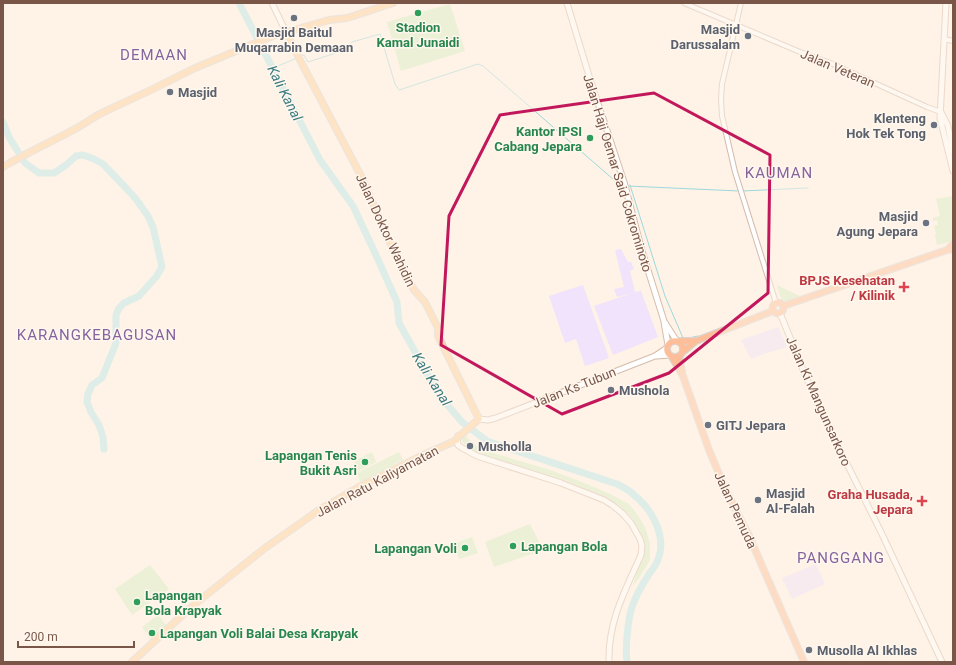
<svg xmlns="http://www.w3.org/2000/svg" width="956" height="665" viewBox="0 0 956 665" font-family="Roboto,sans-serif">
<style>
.education{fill:#f0e3fb}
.green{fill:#d8edc3}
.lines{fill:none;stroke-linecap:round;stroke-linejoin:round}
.stream{stroke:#9ed8dc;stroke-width:1}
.river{stroke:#b8e7ea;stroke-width:7}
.tertiary-casing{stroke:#d4bbad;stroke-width:6}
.secondary-casing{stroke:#d7bbaa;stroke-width:7}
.primary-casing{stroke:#dcd3cf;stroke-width:8}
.trunk-casing{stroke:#dcd3cf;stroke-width:8}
.tertiary{stroke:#fff;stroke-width:4}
.secondary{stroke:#fff;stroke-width:5}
.primary{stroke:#ffd29c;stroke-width:5.5}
.trunk{stroke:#febe9a;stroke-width:5.5}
.marked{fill:none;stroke:#c2185b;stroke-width:3;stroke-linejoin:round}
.leisure-dot{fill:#2e9e5b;stroke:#fff7ee;stroke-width:1.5}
.worship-dot{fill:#6b7280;stroke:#fff7ee;stroke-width:1.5}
.health-dot{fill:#e0444e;stroke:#fff7ee;stroke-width:1.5}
.labels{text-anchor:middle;stroke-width:3;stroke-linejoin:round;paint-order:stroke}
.leisure-label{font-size:13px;font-weight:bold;fill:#27864d;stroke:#fff7ee;text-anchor:end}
.worship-label{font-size:13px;font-weight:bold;fill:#5b616d;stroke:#fff7ee;text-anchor:start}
.street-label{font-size:13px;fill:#7a5648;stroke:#fff7ee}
.health-label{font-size:13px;font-weight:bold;fill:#be3a42;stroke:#fff7ee;text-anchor:end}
.water-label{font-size:14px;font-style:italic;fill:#3a7b80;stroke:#fff7ee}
.quarter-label{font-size:15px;letter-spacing:1px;fill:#85649e;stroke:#fff7ee}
</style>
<rect width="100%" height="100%" fill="#fef3e6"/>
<path class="education" d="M621,249L628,262H631L634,269L630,271L635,292L641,291L658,337L613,355L594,306L633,293L617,297L614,289L624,287L615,250Z
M583,285L609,358L585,366L576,339L565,343L549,296Z
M778,327L787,347L763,354L751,359L741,340Z
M816,564L825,584L792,599L782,578Z"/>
<path class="green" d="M450,4L465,51L401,71L387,22Z
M953,196V241L937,245L935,235L936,234L934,226L938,225L937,220L933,221V218L940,216L936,199Z
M777,285L808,300C803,302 798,305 793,306C782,308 779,292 777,285Z
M464,435L478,447L493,453L547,469L577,480L608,493L629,504L637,514L645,527L650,543V560L639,578L633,586L637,571L644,558V544L638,528L631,517L621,507L607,498L564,480L547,476L473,452C468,449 463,444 461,439Z
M372,452L376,462L358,471L354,461Z
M399,452L403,460L361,482H360L357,473Z
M530,524L543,550L494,567L485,542Z
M472,537L478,553L459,559L453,544Z
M150,565L169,589L132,615L115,589Z
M158,615L167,626L151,640L142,627Z"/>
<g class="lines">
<path class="stream" d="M301,56L304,55L308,62L342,51L352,42L380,34L395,84L399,90L478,64L483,66L614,180L618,186H623
M273,68L297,58
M630,185L665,296L683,338H689L698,336
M627,186L739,191
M742,191L808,188"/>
<path class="river" d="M239,3L320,160L353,206L376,255L397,302L399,323L439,395L462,422L487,441L617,484C623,487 629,490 633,494C653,510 669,539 656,564C654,568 651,571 649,574C642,585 636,595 632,607C628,619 625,649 627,662
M3,122L9,137L25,163L39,173H54L66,165L76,156L83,155L94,159L103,164L125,187L136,199L148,216L153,227L162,267L156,277L139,296L124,303L119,308L116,315V343L102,378L92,385L88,394L87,402L91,412L99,425L103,437L104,449"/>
<g class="tertiary-casing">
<path id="tertiary" d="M684,3L800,52L833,64L927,107L941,112
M741,3L722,84L721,99L722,116L735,172L776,303
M944,39L953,41"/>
</g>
<g class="secondary-casing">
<path id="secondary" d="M272,3L286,32
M567,3L590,79L624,182L642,251L664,321L676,340
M946,3L940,118L953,171
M941,112L948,126L953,152
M780,313L806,377L827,424L881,532L942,662
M664,322L668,345
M656,356L669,355
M479,419L488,420L496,418L655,356L667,348
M457,440L458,445L462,448L477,456L561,483L604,500L612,505L622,513L631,523L640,539L642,546L641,555C625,591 608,621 609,662"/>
</g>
<g class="primary-casing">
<path id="primary" d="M3,167C26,153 51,142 75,129C86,123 96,115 108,110L153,89L195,68L270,37L329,20L347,18L393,3
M132,662L190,608L265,548L305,520L319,510L361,486L419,457L457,440L458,436L461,435L479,419L438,336V328L425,302L414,290L393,249L360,174L301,62L286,32"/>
</g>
<g class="trunk-casing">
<path id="trunk" d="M947,250L953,244
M772.5 308a5.5 5.5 0 1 1 11 0a5.5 5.5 0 1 1-11 0Z
M783,306L947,250L953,249
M667 349a8 8 0 1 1 16 0a8 8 0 1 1-16 0Z
M679,341H696
M684,351L696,341L773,311
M679,356L682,372
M672,357L683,376L709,450L725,488L749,536L804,662"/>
</g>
<use href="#tertiary" class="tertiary"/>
<use href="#secondary" class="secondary"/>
<use href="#primary" class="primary"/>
<use href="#trunk" class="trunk"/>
</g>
<path d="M0 0H956V665H0ZM654,93L770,155L768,293L669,373L562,414L441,345L449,216L500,115Z" fill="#fef3e6" fill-opacity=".55" fill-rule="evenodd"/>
<path class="marked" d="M654,93L770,155L768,293L669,373L562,414L441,345L449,216L500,115Z"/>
<g class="leisure-dot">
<circle cx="418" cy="13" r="4"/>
<circle cx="590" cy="138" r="4"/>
<circle cx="365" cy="462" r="4"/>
<circle cx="513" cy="546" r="4"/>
<circle cx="465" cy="548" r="4"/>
<circle cx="137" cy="602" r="4"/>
<circle cx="152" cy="633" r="4"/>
</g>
<g class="worship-dot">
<circle cx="294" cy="18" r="4"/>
<circle cx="748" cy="36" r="4"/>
<circle cx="170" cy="92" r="4"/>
<circle cx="934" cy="125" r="4"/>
<circle cx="926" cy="223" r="4"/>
<circle cx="611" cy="390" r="4"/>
<circle cx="708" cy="425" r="4"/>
<circle cx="470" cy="446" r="4"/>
<circle cx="758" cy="500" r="4"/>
<circle cx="809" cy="650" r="4"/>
</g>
<g class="health-dot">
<path d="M902 281h4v4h4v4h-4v4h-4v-4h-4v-4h4z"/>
<path d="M920 495h4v4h4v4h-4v4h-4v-4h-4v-4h4z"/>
</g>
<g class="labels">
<g class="leisure-label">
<text x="418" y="32" text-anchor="middle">Stadion<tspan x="418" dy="15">Kamal Junaidi</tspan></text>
<text x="582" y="136">Kantor IPSI<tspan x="582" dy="15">Cabang Jepara</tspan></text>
<text x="357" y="460">Lapangan Tenis<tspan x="357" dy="15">Bukit Asri</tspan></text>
<text x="521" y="551" text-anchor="start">Lapangan Bola</text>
<text x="457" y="553">Lapangan Voli</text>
<text x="145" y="600" text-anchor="start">Lapangan<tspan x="145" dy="15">Bola Krapyak</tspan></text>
<text x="160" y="638" text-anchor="start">Lapangan Voli Balai Desa Krapyak</text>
</g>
<g class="worship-label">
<text x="740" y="34" text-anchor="end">Masjid<tspan x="740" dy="15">Darussalam</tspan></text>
<text x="294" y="37" text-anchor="middle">Masjid Baitul<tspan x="294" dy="15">Muqarrabin Demaan</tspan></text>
<text x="178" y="97">Masjid</text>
<text x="926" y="123" text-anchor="end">Klenteng<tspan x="926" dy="15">Hok Tek Tong</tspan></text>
<text x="918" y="221" text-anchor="end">Masjid<tspan x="918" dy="15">Agung Jepara</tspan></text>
<text x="619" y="395">Mushola</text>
<text x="716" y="430">GITJ Jepara</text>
<text x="478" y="451">Musholla</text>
<text x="766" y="498">Masjid<tspan x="766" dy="15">Al-Falah</tspan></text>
<text x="817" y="655">Musolla Al Ikhlas</text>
</g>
<g class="street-label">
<text transform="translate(838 68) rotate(23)" y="5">Jalan Veteran</text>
<text transform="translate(618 173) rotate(73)" y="5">Jalan Haji Oemar Said Cokrominoto</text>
<text transform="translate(386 230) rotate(65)" y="5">Jalan Doktor Wahidin</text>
<text transform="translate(574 387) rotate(-22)" y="5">Jalan Ks Tubun</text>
<text transform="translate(819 401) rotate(66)" y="5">Jalan Ki Mangunsarkoro</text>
<text transform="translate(377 481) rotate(-28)" y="5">Jalan Ratu Kaliyamatan</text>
<text transform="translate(736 510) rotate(65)" y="5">Jalan Pemuda</text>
</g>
<g class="health-label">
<text x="895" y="285">BPJS Kesehatan<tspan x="895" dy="15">/ Kilinik</tspan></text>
<text x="913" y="499">Graha Husada,<tspan x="913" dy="15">Jepara</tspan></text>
</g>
<g class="water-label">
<text transform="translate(285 93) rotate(63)" y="5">Kali Kanal</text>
<text transform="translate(432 379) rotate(58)" y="5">Kali Kanal</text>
</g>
<g class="quarter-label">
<text x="154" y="60">DEMAAN</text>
<text x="779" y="178">KAUMAN</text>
<text x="97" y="340">KARANGKEBAGUSAN</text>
<text x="841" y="563">PANGGANG</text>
</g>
</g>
<rect width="956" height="665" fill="none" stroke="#7a5648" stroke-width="8"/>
<path d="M18 641v6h116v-6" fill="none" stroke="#7a5648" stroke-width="2"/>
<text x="24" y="641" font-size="12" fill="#7a5648" stroke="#fff7ee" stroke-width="3" paint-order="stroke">200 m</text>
</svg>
